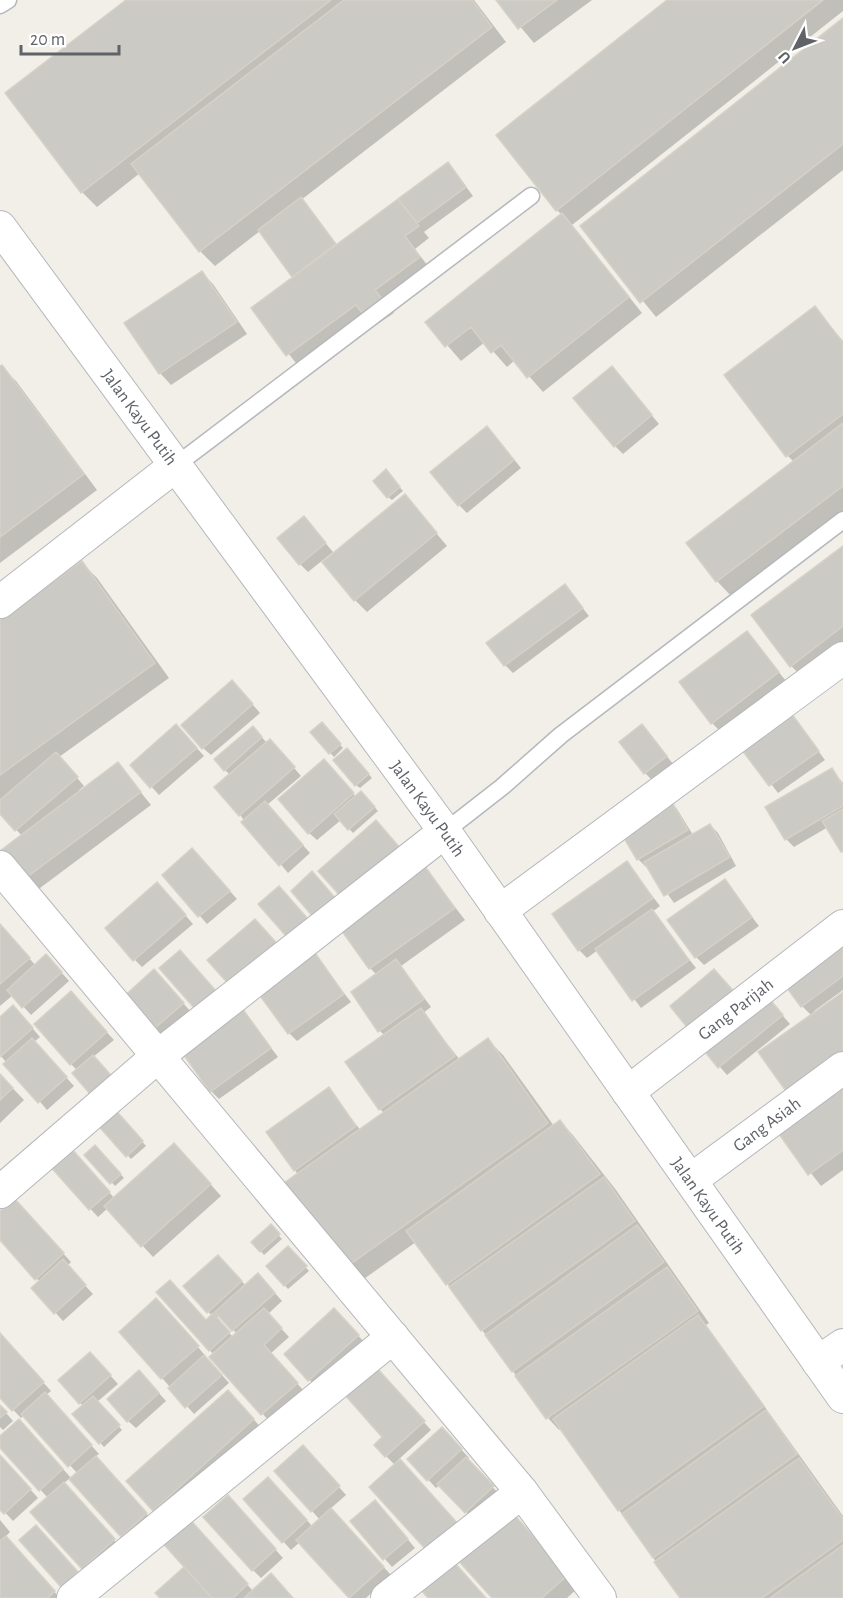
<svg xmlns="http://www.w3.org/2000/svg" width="843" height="1598" viewBox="0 0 843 1598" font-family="'Alegreya Sans',sans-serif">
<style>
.shadow{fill:#0003;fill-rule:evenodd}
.building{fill:#cccac5;stroke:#d6d1c6;stroke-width:1.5}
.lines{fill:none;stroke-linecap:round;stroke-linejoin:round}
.service-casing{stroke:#b5b8bc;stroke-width:19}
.minor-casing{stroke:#b5b8bc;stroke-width:34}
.service{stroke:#fff;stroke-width:16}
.minor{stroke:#fff;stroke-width:32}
.labels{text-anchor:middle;stroke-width:4.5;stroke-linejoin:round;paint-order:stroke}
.street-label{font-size:18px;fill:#5f6368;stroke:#fff}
</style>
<rect width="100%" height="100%" fill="#f1efe8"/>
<path class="shadow" d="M129,0H474L506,42L301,200L338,246L448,164L455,172L473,196L424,232L429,238L415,249L431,270L386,303L394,313L376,325L368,317L299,367L253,308L295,277L260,231L215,266L200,251L140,173L97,207L82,192Z
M498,0H592L534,43Z
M669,0H843V11L572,225L642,313L543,392L515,360L507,367L485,342L461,361L427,322L562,215L557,210Z
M843,20V170L656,317L582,226Z
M202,273L213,284L247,334L171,385L160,373Z
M815,308L843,341V511L731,596L717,581L794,462L788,456Z
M1,367L16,381L97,490L0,563Z
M612,368L659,424L623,454L615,446Z
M495,436L521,468L467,513L459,505Z
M389,475L403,491L392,500L388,497Z
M405,496L447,546L367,612L355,600Z
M311,526L333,552L308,572L300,564Z
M843,548V652L806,680L791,666Z
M82,563L97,578L169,678L59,757L84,786L79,790L80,792L118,764L151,805L32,894L20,882L22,836L0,812V622Z
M565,586L589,616L513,673L505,665Z
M747,633L786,681L720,731L712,723Z
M240,690L260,713L211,755L203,748Z
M786,708L825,760L778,793L739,742Z
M642,726L674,765L653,781L645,773Z
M325,728L343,748L334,757L312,733Z
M256,731L267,743L278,749L301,776L267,805L310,853L288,873L240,815L230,775L225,770Z
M184,734L204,756L159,795L132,765Z
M350,753L372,778L360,788L356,785Z
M332,769L356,797L361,793L378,811L353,833L341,820L317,840L309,833Z
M832,770L843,783V852L828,827L794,847L786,839Z
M669,801L677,809L693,835L710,825L718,833L736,866L674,903L648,866L646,867L638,859Z
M200,858L237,899L207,924L164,875Z
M627,863L660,906L652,912L696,968L641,1008L598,950L587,958L579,950Z
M424,867L465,920L401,966L431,1007L423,1013L460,1060L488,1040L503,1055L554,1126L560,1122L572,1134L616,1190L709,1323L706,1325L843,1516V1598H682L561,1429L559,1430L548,1418L416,1242L361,1281L295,1170L329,1089L361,1131L385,1114L380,1109L384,1035L380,1031L377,975L370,968Z
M724,881L759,926L704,965L696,957Z
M165,892L193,924L142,967L135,960Z
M0,925L36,966L54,964L69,981L31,1015L13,995L0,1006Z
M843,931V990L814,1011L816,1013L843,994V1170L821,1186L776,1128L812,1016L802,1006Z
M314,955L351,1002L297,1041L289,1033Z
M162,979L191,1012L158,1040L150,1032Z
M769,1000L790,1024L727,1075L700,1044Z
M78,1001L114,1040L77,1070L71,1064Z
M239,1006L278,1057L219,1099L211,1091Z
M21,1015L40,1037L34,1042L74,1086L47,1110L0,1055V1019Z
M0,1075L24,1100L0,1123Z
M112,1108L146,1146L131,1159L97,1122Z
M95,1147L124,1178L115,1186L86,1155Z
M78,1157L115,1199L186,1157L221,1196L153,1257L108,1208L98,1217L51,1166Z
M22,1208L71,1262L67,1266L93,1294L63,1321L33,1288L40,1282L0,1238V1213Z
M270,1226L282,1239L264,1255L253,1242Z
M288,1248L309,1271L288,1289L268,1266Z
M226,1264L246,1286L266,1283L282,1301L268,1314L289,1337L270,1354L304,1391L270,1422L211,1357L214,1355L158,1292L206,1321L212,1316L185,1286ZM220,1315L237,1334L233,1337L216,1319Z
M164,1308L229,1383L194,1414L121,1332Z
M342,1318L366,1344L317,1388L286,1354Z
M0,1335L51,1391L46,1395L99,1454L95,1457L154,1522L130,1543L70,1478L63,1484L121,1548L91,1576L83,1568L48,1498L0,1446V1438L27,1429L72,1479L78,1474L24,1415L21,1418L0,1396Z
M98,1362L118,1384L97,1402L122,1430L104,1447L74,1415L83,1406L60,1381Z
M383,1377L431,1430L398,1460L408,1469L395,1465L386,1456Z
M147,1380L166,1401L136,1428L128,1421Z
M239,1403L265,1432L165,1521L154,1510Z
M0,1406L13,1421L3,1430L0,1427Z
M450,1437L469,1458L467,1460L500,1495L474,1520L440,1485L436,1488L409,1459Z
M311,1455L346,1495L330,1509L391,1575L366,1598H351L300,1542L291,1550L245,1499L276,1486L313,1527L320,1520L312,1511Z
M0,1456L38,1498L13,1521L0,1507Z
M235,1505L283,1558L261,1578L253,1570Z
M383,1510L415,1548L392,1567L352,1521Z
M510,1512L579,1587L567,1598H494Z
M0,1520L10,1532L5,1537L60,1598H0Z
M194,1525L253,1591L292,1598H162L158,1593L186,1567Z"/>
<path class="building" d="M126,0H331L81,193L5,93Z
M344,0H472L492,27L199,252L131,164Z
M496,0H557L518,29Z
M667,0H823L556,211L496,135Z
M843,18V144L640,303L580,226Z
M448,162L466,187L417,223L398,199Z
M301,197L336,244L292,277L258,230Z
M398,199L419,226L405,236L420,257L375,290L383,300L364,315L356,305L286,356L251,308Z
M562,213L629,297L527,378L501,345L491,353L471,327L445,347L425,322Z
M202,271L237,322L159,374L124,323Z
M815,306L843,343V414L786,457L724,375Z
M2,365L84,474L0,537V366Z
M612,366L652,415L614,447L573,398Z
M843,423V486L716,582L686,543Z
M487,426L514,460L458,506L430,472Z
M386,469L400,487L387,498L373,481Z
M405,494L437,533L354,601L322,562Z
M304,516L326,543L299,565L277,538Z
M843,546V626L790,667L751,615Z
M82,561L155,663L0,775V620Z
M565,584L583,608L504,666L486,643Z
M747,631L779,672L711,724L679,682Z
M232,680L253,704L202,749L181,725Z
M786,706L819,751L769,786L736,742Z
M322,722L341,744L329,754L310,732Z
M176,724L197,748L150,788L130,765Z
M642,724L667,756L644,774L619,742Z
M253,726L262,737L224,771L214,759Z
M270,739L295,767L239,816L214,787Z
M347,748L369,774L355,786L333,760Z
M56,752L78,777L15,831L0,814V800Z
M324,759L354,793L308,834L278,799Z
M118,762L141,792L19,883L0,857V851Z
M832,768L843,786V806L785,840L765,807Z
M361,791L375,807L348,830L334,814Z
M670,799L688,830L637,860L618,828Z
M265,801L303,845L279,866L241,822Z
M843,809V851L841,852L822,821Z
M376,820L400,848L342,898L318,871Z
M710,824L730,857L664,896L644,862Z
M192,848L230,891L198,917L162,875Z
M627,861L653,898L578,951L552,914Z
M424,865L455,908L369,969L339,927Z
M312,871L342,906L320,925L291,891Z
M725,879L752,917L695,958L667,920Z
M157,882L186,915L133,961L105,928Z
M279,886L314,926L293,944L258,904Z
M652,909L689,960L632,1001L595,949Z
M255,919L281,948L233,989L207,960Z
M0,924L30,958L0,984Z
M843,929V976L801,1007L778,976Z
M180,950L216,991L195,1009L159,968Z
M315,953L344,994L288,1034L258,993Z
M46,954L62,972L22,1008L7,990Z
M396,959L424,999L378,1032L351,992Z
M154,969L184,1003L149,1033L120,1000Z
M714,969L736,994L690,1031L670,1006Z
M762,990L783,1015L718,1068L698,1043Z
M71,991L107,1032L70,1065L34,1024Z
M843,992V1055L788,1094L758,1052Z
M239,1004L271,1048L210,1092L178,1047Z
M13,1005L33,1028L0,1057V1017Z
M421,1008L455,1056L379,1110L345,1062Z
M32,1038L67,1077L38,1103L3,1064Z
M488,1038L548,1123L345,1268L284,1183Z
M93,1055L118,1083L97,1102L72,1073Z
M0,1074L13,1088L0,1100Z
M843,1078V1150L808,1175L774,1127Z
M329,1087L356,1126L294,1171L266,1132Z
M112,1106L143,1141L126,1157L95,1122Z
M560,1120L600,1174L446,1285L406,1231Z
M174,1143L211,1184L141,1247L104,1206Z
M95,1145L121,1174L110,1184L84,1155Z
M70,1147L110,1192L89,1210L49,1165Z
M604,1177L635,1221L481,1331L449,1287Z
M14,1198L64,1253L35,1280L0,1240V1211Z
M271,1224L280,1234L260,1252L251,1242Z
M637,1225L664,1262L512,1372L485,1335Z
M288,1246L307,1266L284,1286L266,1266Z
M218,1255L242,1281L207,1313L183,1286Z
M63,1259L86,1285L54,1314L31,1288Z
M667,1267L698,1311L546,1419L515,1376Z
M258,1273L275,1293L232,1331L215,1312Z
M170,1280L206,1320L213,1313L230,1332L209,1351L156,1292Z
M156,1298L199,1346L161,1379L119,1332Z
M264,1308L282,1328L264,1345L298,1383L261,1415L209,1357Z
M334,1308L359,1335L308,1381L284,1354Z
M698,1315L764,1406L618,1511L553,1419Z
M0,1333L44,1382L12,1411L0,1398Z
M90,1352L111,1375L79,1404L58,1380Z
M204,1355L222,1375L185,1408L168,1388Z
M376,1367L425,1421L385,1457L374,1445L382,1437L345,1395Z
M139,1370L159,1393L127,1422L107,1399Z
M228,1390L254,1419L153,1511L126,1481Z
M45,1392L92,1445L68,1467L21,1414Z
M93,1396L120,1425L99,1444L72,1414Z
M0,1405L7,1412L0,1418Z
M766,1410L797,1454L653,1558L622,1514Z
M19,1419L63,1469L39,1491L0,1448V1436Z
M442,1427L462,1449L427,1481L407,1459Z
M303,1445L340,1486L311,1512L274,1471Z
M0,1455L31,1489L4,1514L0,1510Z
M96,1456L147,1513L121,1537L69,1479Z
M466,1457L494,1486L465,1513L437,1484Z
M799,1458L843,1519V1540L762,1598H680L654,1562Z
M400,1459L459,1525L429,1553L369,1487Z
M268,1477L307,1520L282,1543L243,1499Z
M64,1482L115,1539L82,1569L30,1512Z
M228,1495L276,1549L252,1571L203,1517Z
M375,1500L408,1539L383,1560L350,1521Z
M331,1508L384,1567L349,1598L296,1540Z
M510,1510L568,1575L542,1598H492L456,1558Z
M186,1515L248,1584L233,1598H212L159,1539Z
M36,1525L78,1572L61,1587L19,1540Z
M6,1536L55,1591L48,1598H0V1541Z
M843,1545V1598H770Z
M454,1562L486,1598H428L422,1591Z
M184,1567L212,1598H160L155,1593Z
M271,1573L293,1598H244Z"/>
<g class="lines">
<g class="service-casing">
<path id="service" d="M0,5L8,0
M175,466L531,196
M443,833L502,787L561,735L843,520"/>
</g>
<g class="minor-casing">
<g id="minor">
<path id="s1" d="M0,227L438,822L843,1397"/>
<path d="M0,602L175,466"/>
<path d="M0,867L522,1492L600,1598"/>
<path d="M500,911L843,658"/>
<path id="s2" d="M628,1092L843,926"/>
<path id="s3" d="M691,1180L843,1068"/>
<path d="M0,1192L158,1056L443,833"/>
<path d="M818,1362L843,1345"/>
<path d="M73,1598L393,1337"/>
<path d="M387,1598L522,1492"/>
</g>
</g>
<use href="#service" class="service"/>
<use href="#minor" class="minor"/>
</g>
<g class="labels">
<g class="street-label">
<text dy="6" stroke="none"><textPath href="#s1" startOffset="236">Jalan Kayu Putih</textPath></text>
<text dy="6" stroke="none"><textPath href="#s1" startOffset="722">Jalan Kayu Putih</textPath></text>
<text dy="6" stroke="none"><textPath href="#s2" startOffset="136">Gang Parijah</textPath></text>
<text dy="6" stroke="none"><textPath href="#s3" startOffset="94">Gang Asiah</textPath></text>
<text dy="6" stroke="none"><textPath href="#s1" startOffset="1208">Jalan Kayu Putih</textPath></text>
</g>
</g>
<g transform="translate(795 48) rotate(228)" stroke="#ffffff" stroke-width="4.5" paint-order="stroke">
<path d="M0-4.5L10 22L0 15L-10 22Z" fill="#5f6368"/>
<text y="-9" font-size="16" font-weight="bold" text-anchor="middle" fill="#5f6368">U</text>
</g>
<path d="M21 45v9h98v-9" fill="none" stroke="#5f6368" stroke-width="3"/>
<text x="30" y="45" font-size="18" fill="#5f6368" stroke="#ffffff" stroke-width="4.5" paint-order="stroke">20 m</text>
</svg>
